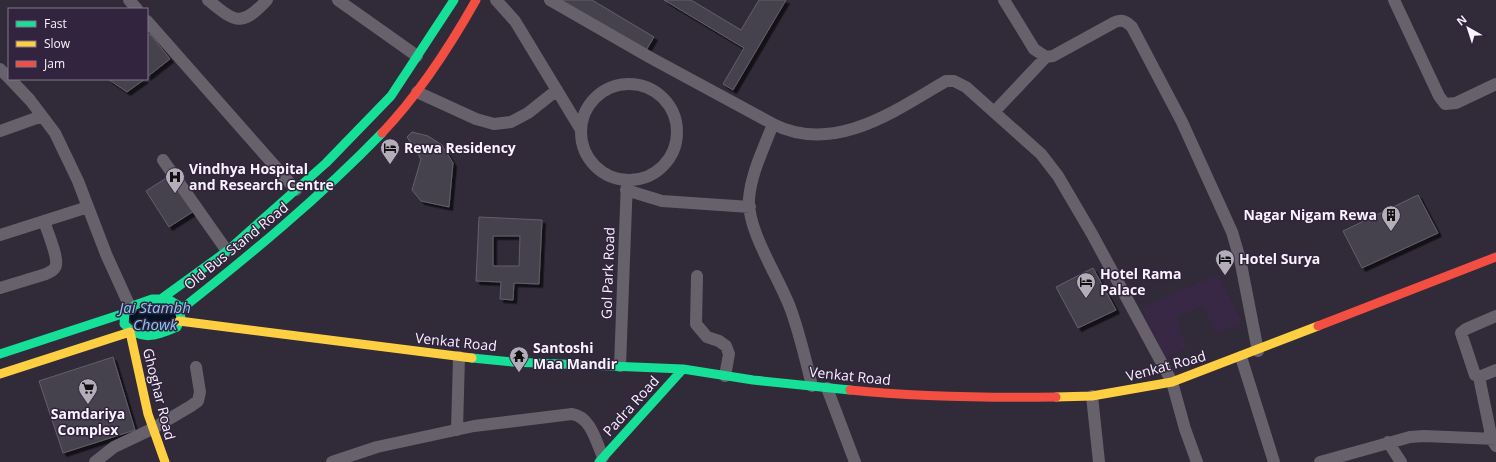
<svg xmlns="http://www.w3.org/2000/svg" width="1496" height="462" viewBox="0 0 1496 462" font-family="'Open Sans',sans-serif">
<style>
.built{fill:#382845}
.water{fill:#041427}
.building{fill:#44424e;stroke:#615f6c;fill-rule:evenodd;filter:url(#shadow)}
.lines{fill:none;stroke-linecap:round;stroke-linejoin:round}
.street{stroke:#67616c;stroke-width:12}
.fast{stroke:#16e098;stroke-width:9}
.slow{stroke:#ffcf43;stroke-width:9}
.jam{stroke:#f24e42;stroke-width:9}
.labels{text-anchor:middle;stroke-width:3;stroke-linejoin:round;paint-order:stroke}
.poi-label{font-size:14px;font-weight:bold;fill:#f8f3fd;stroke:#32243e;text-anchor:start}
.street-label{font-size:14px;fill:#f8f3fd;stroke:#32243e}
.water-label{font-size:15px;font-style:italic;fill:#8ac8fb;stroke:#32243e}
</style>
<defs>
<filter id="shadow"><feDropShadow dx="3.5" dy="3.5" stdDeviation="0" flood-color="#0009"/></filter>
</defs>
<rect width="100%" height="100%" fill="#312a38"/>
<path class="built" d="M1218,274L1242,323L1216,334L1203,305L1175,318L1187,348L1165,358L1142,308Z"/>
<path class="water" d="M152,299L181,318L142,336L125,313Z"/>
<path class="building" d="M558,0H592L654,37L645,52Z
M664,0H691L741,30L759,0H786L733,90L723,84L744,48Z
M150,34L170,59L147,77V37Z
M108,79H145L127,92Z
M412,132L428,136L442,145L453,163L449,207L421,201L412,190L421,159L407,137Z
M171,175L194,211L169,227L146,191Z
M1418,195L1438,233L1362,268L1343,231Z
M479,217L542,220L539,284L514,283L513,300L500,299L501,282L476,281ZM493,236H520L519,266H493Z
M1093,268L1116,310L1078,328L1056,287Z
M113,357L135,430L63,453L39,381Z"/>
<g class="lines">
<path class="street" d="M129,0L137,9
M208,0C235,22 241,28 267,0
M338,0L417,56
M496,0L515,21L581,130
M550,0L651,58L773,124C834,155 895,111 946,81H954L966,87L1041,154L1058,176L1092,234L1172,382L1185,429L1197,462
M1004,0L1034,49L1046,57L1053,56L1115,22C1123,19 1127,22 1132,27L1182,122L1232,232L1240,259L1258,351
M1394,0L1439,96L1445,104L1456,103L1496,84
M147,21L296,190
M0,69L9,78
M10,79L30,100L55,133L78,181L106,254L131,309
M581 132a48 48 0 1 1 96 0a48 48 0 1 1-96 0Z
M417,92L476,119L494,124L511,122L528,113L557,90
M994,112L1046,57
M773,124C764,148 751,173 749,199C747,231 780,279 791,310C800,335 806,361 812,386
M0,131L42,116
M163,160L227,251
M626,190L662,201L750,207
M0,235L88,207
M697,276L696,324L707,337L719,341L726,346L729,354L725,376
M0,288L46,274C50,272 55,270 56,265C58,256 47,231 44,221
M1496,316L1466,329L1461,333L1475,375L1479,377L1496,370
M1241,357L1274,462
M620,366L627,180
M1479,377L1492,440L1496,446
M827,388L855,462
M1092,396L1099,462
M457,430L459,357
M1388,442L1401,462
M95,462L114,447L152,429L191,406L198,401L200,392L196,367
M332,462L377,447L474,426L572,414C591,417 596,442 603,457
M1320,462L1410,437L1424,436L1496,439"/>
<path class="fast" d="M152,299H168L178,305L181,318L177,327C156,336 141,342 124,324L125,313L135,305Z
M161,299L227,251L326,163L391,96L454,0
M179,311C250,255 319,198 382,133
M0,354L125,313
M472,358L512,362L683,369L753,380L850,390
M599,462L683,369"/>
<path class="slow" d="M179,321L472,358
M130,332L148,414L165,462
M0,374L130,332
M1056,397L1092,396L1172,382L1318,326"/>
<path class="jam" d="M382,133C420,93 449,48 476,0
M1318,326L1496,257
M850,390C919,397 987,398 1056,397"/>
</g>
<defs>
<g id="hotel-pin" transform="scale(1)"><path d="M0 17L-7.5 6A9.5 9.5 0 1 1 7.5 6Z" fill="#b2adb8" stroke="#32243e"/><path d="M-6-4.5h1.5V1H6V5H4.5V3h-9V5H-6ZM-4 0a1.8 1.8 0 1 1 3.6 0ZM.5 0V-2.5h3Q6-2.5 6 0Z" fill="#111"/></g>
<g id="hospital-pin" transform="scale(1)"><path d="M0 17L-7.5 6A9.5 9.5 0 1 1 7.5 6Z" fill="#b2adb8" stroke="#32243e"/><path d="M-5-5h3v3.5h4V-5h3V5h-3V1.5h-4V5h-3Z" fill="#111"/></g>
<g id="building-pin" transform="scale(1)"><path d="M0 17L-7.5 6A9.5 9.5 0 1 1 7.5 6Z" fill="#b2adb8" stroke="#32243e"/><path d="M-4-6H4V6H1V3H-1V6H-4ZM-2.5-4.3h1.7v1.8h-1.7ZM.8-4.3h1.7v1.8H.8ZM-2.5-1h1.7V.8h-1.7ZM.8-1h1.7V.8H.8Z" fill="#111"/></g>
<g id="temple-pin" transform="scale(1)"><path d="M0 17L-7.5 6A9.5 9.5 0 1 1 7.5 6Z" fill="#b2adb8" stroke="#32243e"/><path d="M0-6L5-2H3V0L6.5 2.5H4V6H1.5V3h-3V6H-4V2.5H-6.5L-3 0V-2H-5Z" fill="#111"/></g>
<g id="supermarket-pin" transform="scale(1)"><path d="M0 17L-7.5 6A9.5 9.5 0 1 1 7.5 6Z" fill="#b2adb8" stroke="#32243e"/><path d="M-6-5.5h2.5l.6 2H6L4.5 2H-2.5L-4.4-4H-6ZM-1.5 3.2a1.3 1.3 0 1 0 .1 0ZM3 3.2a1.3 1.3 0 1 0 .1 0Z" fill="#111"/></g>
</defs>
<g fill-rule="evenodd">
<use href="#hotel-pin" x="390" y="148"/>
<use href="#hospital-pin" x="175" y="177"/>
<use href="#building-pin" x="1391" y="215"/>
<use href="#hotel-pin" x="1225" y="259"/>
<use href="#hotel-pin" x="1086" y="282"/>
<use href="#temple-pin" x="519" y="356"/>
<use href="#supermarket-pin" x="88" y="388"/>
</g>
<g class="labels">
<g class="poi-label">
<text x="404" y="153">Rewa Residency</text>
<text x="189" y="174">Vindhya Hospital<tspan x="189" dy="16">and Research Centre</tspan></text>
<text x="1377" y="220" text-anchor="end">Nagar Nigam Rewa</text>
<text x="1239" y="264">Hotel Surya</text>
<text x="1100" y="279">Hotel Rama<tspan x="1100" dy="16">Palace</tspan></text>
<text x="533" y="353">Santoshi<tspan x="533" dy="16">Maa Mandir</tspan></text>
<text x="88" y="419" text-anchor="middle">Samdariya<tspan x="88" dy="16">Complex</tspan></text>
</g>
<g class="street-label">
<text transform="translate(236 246) rotate(-39)" y="5">Old Bus Stand Road</text>
<text transform="translate(608 273) rotate(-88)" y="5">Gol Park Road</text>
<text transform="translate(456 342) rotate(6)" y="5">Venkat Road</text>
<text transform="translate(1166 366) rotate(-15)" y="5">Venkat Road</text>
<text transform="translate(850 376) rotate(6)" y="5">Venkat Road</text>
<text transform="translate(159 394) rotate(76)" y="5">Ghoghar Road</text>
<text transform="translate(631 406) rotate(-48)" y="5">Padra Road</text>
</g>
<g class="water-label">
<text x="155" y="313">Jai Stambh<tspan x="155" dy="17">Chowk</tspan></text>
</g>
</g>
<rect x="8" y="8" width="140" height="72" fill="#32243e" stroke="#81778a"/>
<rect x="16" y="21" width="20" height="6" fill="#16e098" stroke="#81778a"/>
<text x="44" y="28" font-size="12" fill="#f8f3fd">Fast</text>
<rect x="16" y="41" width="20" height="6" fill="#ffcf43" stroke="#81778a"/>
<text x="44" y="48" font-size="12" fill="#f8f3fd">Slow</text>
<rect x="16" y="61" width="20" height="6" fill="#f24e42" stroke="#81778a"/>
<text x="44" y="68" font-size="12" fill="#f8f3fd">Jam</text>
<g transform="translate(1468 28) rotate(321)" stroke="#32243e" stroke-width="3" paint-order="stroke">
<path d="M0-3L7 15L0 10L-7 15Z" fill="#f8f3fd"/>
<text y="-6" font-size="11" font-weight="bold" text-anchor="middle" fill="#f8f3fd">N</text>
</g>
</svg>
